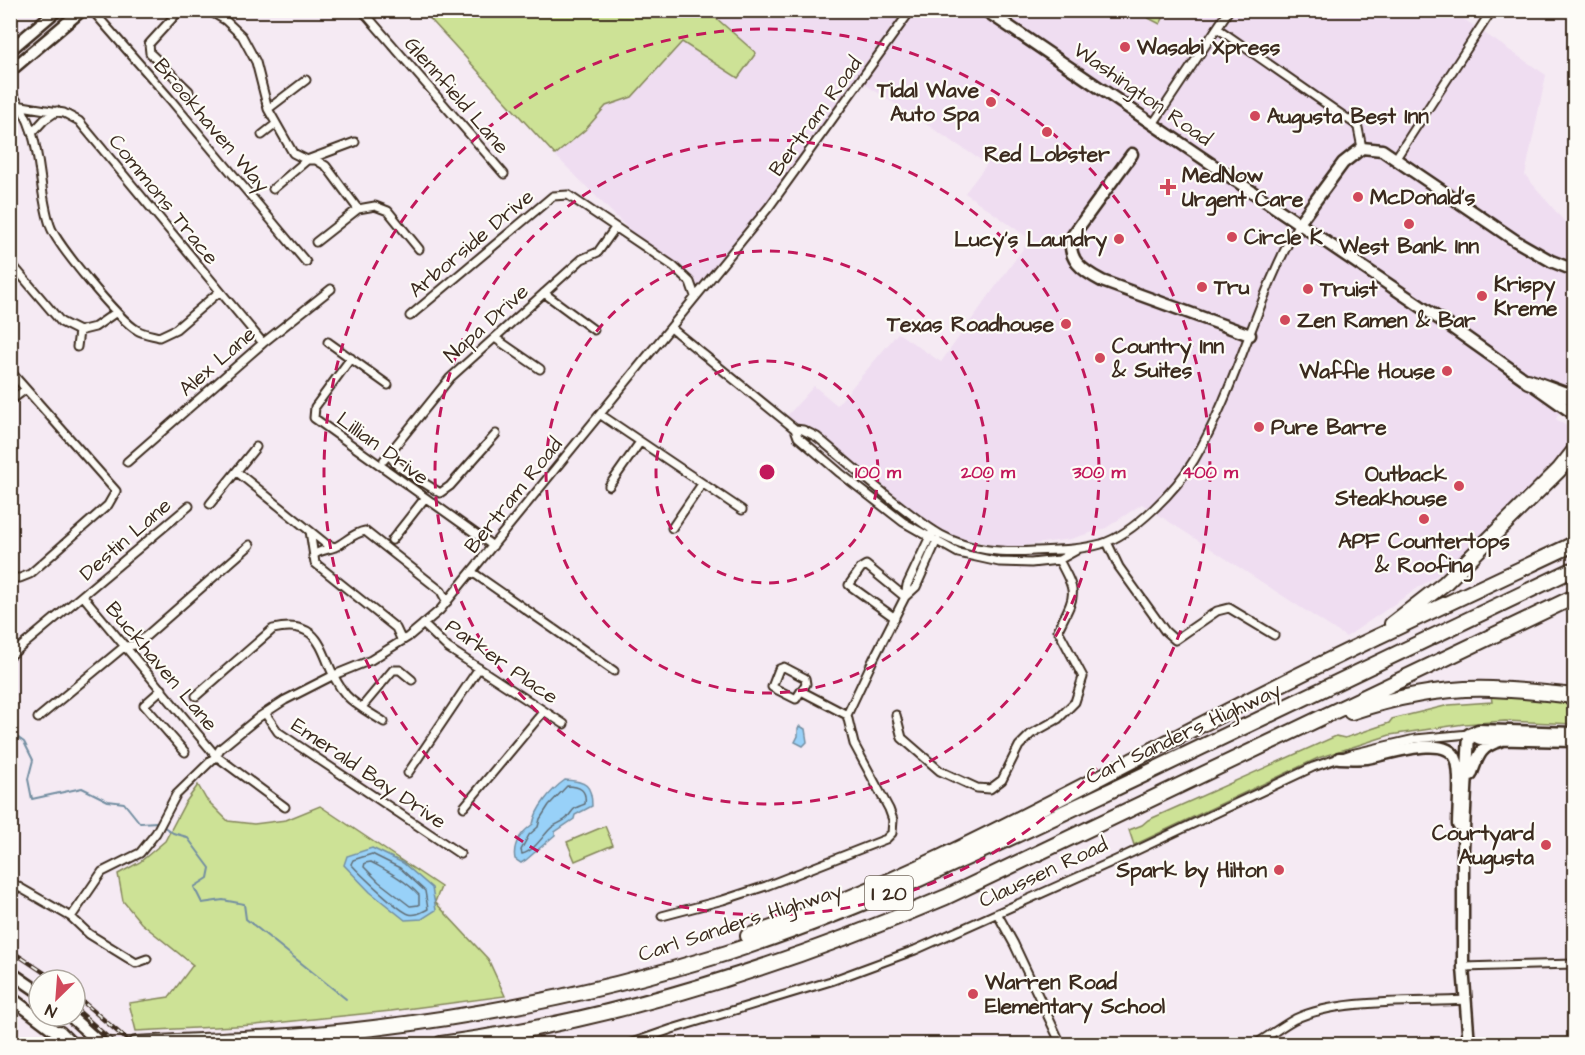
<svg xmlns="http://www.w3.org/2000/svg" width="1585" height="1055" viewBox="0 0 1585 1055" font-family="'Architects Daughter',sans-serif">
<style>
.built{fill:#efddf1}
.green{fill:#cde296;stroke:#84865a;stroke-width:1.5}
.water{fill:#98d1f8;stroke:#738ea1;stroke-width:1.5}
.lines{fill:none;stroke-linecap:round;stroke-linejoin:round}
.shore{stroke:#606d75;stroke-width:1.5}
.stream{stroke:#738ea1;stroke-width:2}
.street-casing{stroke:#3b2a1e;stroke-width:11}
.secondary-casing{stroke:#3b2a1e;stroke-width:15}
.primary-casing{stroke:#3b2a1e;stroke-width:15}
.highway-casing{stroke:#3b2a1e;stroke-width:18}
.street{stroke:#fdfcf7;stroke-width:7}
.secondary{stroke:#fdfcf7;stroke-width:10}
.primary{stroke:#fdfcf7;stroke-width:10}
.highway{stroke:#fdfcf7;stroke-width:14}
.rail-casing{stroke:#3b2a1e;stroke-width:4.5}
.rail{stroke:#fdfcf7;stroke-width:2;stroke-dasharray:7;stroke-linecap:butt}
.ring{fill:none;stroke:#c2185b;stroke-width:3;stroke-dasharray:10 8}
.poi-dot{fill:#d1495b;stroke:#fdfcf7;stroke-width:2}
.labels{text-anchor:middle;stroke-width:4.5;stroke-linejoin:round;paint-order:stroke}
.shield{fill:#fdfcf7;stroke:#75695f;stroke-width:1.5}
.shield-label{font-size:20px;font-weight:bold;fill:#3b2a1e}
.poi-label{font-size:21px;font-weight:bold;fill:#3b2a1e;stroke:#fdfcf7;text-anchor:start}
.street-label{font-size:21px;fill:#3b2a1e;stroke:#fdfcf7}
.centre{fill:#c2185b;stroke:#fdfcf7;stroke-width:3}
.ring-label{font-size:18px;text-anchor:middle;font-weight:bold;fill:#c2185b;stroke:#fdfcf7;stroke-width:4.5;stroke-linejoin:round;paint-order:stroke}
</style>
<rect width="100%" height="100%" fill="#f5eaf3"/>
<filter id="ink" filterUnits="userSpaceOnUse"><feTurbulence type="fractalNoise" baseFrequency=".0167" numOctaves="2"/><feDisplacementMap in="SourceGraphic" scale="12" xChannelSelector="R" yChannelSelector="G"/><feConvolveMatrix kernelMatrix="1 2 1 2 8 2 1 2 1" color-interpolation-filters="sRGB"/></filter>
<g filter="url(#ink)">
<path class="built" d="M423,11H1452L1546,75L1525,175L1574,233V387L1556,419L1568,427L1574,441L1459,560L1346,637L1142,504L1106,528L1071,539L1005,548L948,535L917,516L787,416L814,386L837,405L898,333L941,362L1030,239L965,193L987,164L863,83L695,296L555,155Z"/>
<path class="green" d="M423,11H708L756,53L738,78L682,42L632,97L606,106L585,130L555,155Z
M1135,11H1167L1160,24Z
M1491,695L1574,701V724L1505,721L1464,724L1390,735L1318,758L1134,845L1129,830L1142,825L1148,820L1336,736L1345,738L1389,723L1392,719L1449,705L1492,702Z
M198,785L206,799L228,821L254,824L286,820L320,806L441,887L435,902L488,959L505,996L391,1011L255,1025L136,1031L129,1003L169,997L193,965L141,923L123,901L118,874L140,862L165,841L185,803Z
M605,826L613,845L575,861L567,842Z"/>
<path class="water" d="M800,726L805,729L807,742L803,746L795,742L798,736V728Z
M565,780C586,781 592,785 592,806L575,815L574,819L555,832V835L526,860L521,863L515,859C512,844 522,832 533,824C536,808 551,790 565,780Z
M372,848L403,863L432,888L436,910L422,919L405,920L370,892L344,865L347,856Z"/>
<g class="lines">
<path class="shore" d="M567,786C580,786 587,790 585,804C572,809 575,808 567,818C562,823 554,824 550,829C542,837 534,851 522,854L521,850L529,835L538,827L540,819L549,805Z
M372,854L400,868L425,891L428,909C422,912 416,916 409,914C399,911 360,874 351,864L353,860Z
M371,862C389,872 405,880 419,895V905L410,906L379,882L364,867L365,863Z"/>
<path class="stream" d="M10,732L24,742L33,760L28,779L32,799L82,788L108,801L124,803L140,823L157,822L173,833L187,837L210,868L208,878L194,887L202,903L223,900L244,904L246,919L346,999"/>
<g class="street-casing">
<path id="street" d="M92,10L170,99L306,262
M180,10L149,44L150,53L189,91
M208,10L225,20L242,36L256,62L268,109L293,153L307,160H316L326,166L358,209L375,206L388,211L419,249
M362,10L504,174
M1217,28L1355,124L1358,128L1362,148
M10,92C45,133 35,178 50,225C55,243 120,321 137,330C143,334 152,335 159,337L176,329L219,292
M22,106L64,113L79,121L263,343
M268,109L306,80
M1153,124L1229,10
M33,132L44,120L57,111
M262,135L276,124
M1396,158L1492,10
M273,189L307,160L355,142
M316,242L358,209
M10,262L61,322L79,331L95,327L115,313
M544,293L594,330
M410,316L553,196L568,195L673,266L690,282L695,296
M671,328L795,429L803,430L817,437C841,457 865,478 890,498C907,511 923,525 941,535C971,551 1001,553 1034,551C1057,550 1079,550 1101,544C1134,534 1177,489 1194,460C1238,385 1256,298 1299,223
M495,338L540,369
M328,342L388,385
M77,347L79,331
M351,358L315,407L314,418L493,546
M10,371L116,491L108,505L30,574L20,578H10
M10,401L26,389
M601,415L742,510
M795,429L798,437L840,473L903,522L958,553L999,562L1031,563L1059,560L1077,550
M388,454L399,467L440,493L450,486L496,434
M384,460L450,378L582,259L598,252L615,228
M127,462L263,343L331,289
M237,472L326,544L335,547
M609,486L640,442
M210,504L256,447
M672,528L702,484
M310,531L315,563L396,628L402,641
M392,540L425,498
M1107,542L1119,567L1165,631L1175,640L1217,611L1229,608L1274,635
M313,556C318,550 328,550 335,547C346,542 353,533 365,531L441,591L447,602
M472,572L614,671
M83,596L216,756L285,807
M905,597L916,587L937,540
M895,618L849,585L861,568L866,565L905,597
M423,624L448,648L564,724
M10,656L189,506
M162,689L144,705L185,752
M801,691L806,684L805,678L784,667L779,669L772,687L796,699L801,691L847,715
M196,696L273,629C329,616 319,665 346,695C356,706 372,714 384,722
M362,707L393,670H400L412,680
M265,713L278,732L460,854
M896,715L902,738L940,771L977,788L990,789L1002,780L1019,746L1031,734L1058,719L1075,702L1083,677L1058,630C1076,593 1078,596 1059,560
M38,718L125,646L136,645L250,545
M408,773L479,668
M464,807L544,711
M10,882L71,917L89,934L136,963L147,959
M998,915L1014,944L1061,1044
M662,916L723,900L766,886L886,839L892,833L893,820L889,809L854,744L847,715L873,660L905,597L907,585L933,530
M71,917L102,872L140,853L156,833L176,795L216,756L220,749L259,717L285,700L334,675L371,660L408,637L440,610L769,207L911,10
M1463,967L1574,964
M629,1044L672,1029L831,981L915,950L1116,860L1313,767L1351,754L1415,739L1469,734
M1256,1044C1269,1036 1282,1026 1295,1019C1338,998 1418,1003 1466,1000"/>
</g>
<g class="secondary-casing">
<path id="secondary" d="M10,50L57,10
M10,71L82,10
M1132,154L1073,235C1065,259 1083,271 1102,281L1250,335
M1299,223L1343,163L1362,148L1382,150L1516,241L1551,261L1574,270
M1469,734L1463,848V967L1469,1044
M1469,734L1480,739L1574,741
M1469,734L1478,730L1574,733
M1339,758C1348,758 1358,759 1367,758C1387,755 1446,733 1456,759C1462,772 1458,809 1458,825
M1471,775C1478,757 1479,747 1500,741"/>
</g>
<g class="primary-casing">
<path id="primary" d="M985,10L1454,329L1574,414
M10,972L39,992
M10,997L63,1037
M70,1016L101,1044"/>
</g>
<g class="highway-casing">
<path id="highway" d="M1528,381L1574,398
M1392,624L1445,583L1559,470L1574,451
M1351,712C1396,697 1444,687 1492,689C1519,690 1547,693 1574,696
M748,936C913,881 1067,793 1222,714C1338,654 1457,599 1574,544
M59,1033L70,1044
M136,1044C215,1040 295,1038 374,1028C493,1014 612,989 727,953C869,907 1002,842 1137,778C1283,708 1429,639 1574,569
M441,1044C616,1020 784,966 946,897L1574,597"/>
</g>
<use href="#street" class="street"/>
<use href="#secondary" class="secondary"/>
<use href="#primary" class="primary"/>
<use href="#highway" class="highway"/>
<g class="rail-casing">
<path id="rail" d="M10,950L55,980
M75,995L132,1044
M75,1008L115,1044"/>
</g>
<use href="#rail" class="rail"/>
</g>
</g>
<g class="ring">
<circle cx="767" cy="472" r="111"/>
<circle cx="767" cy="472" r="221"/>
<circle cx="767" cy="472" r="332"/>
<circle cx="767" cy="472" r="443"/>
</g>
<g class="poi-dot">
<circle cx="1125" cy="47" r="6"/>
<circle cx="991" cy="102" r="6"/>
<circle cx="1255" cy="116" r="6"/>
<circle cx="1047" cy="132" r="6"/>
<path d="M1165 178h6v6h6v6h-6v6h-6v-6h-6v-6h6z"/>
<circle cx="1358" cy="197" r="6"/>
<circle cx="1409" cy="224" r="6"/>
<circle cx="1232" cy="237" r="6"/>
<circle cx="1119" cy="239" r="6"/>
<circle cx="1202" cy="287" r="6"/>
<circle cx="1308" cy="289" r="6"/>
<circle cx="1482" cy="296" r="6"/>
<circle cx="1285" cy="320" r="6"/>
<circle cx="1066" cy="324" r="6"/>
<circle cx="1100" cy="358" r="6"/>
<circle cx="1447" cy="371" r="6"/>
<circle cx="1259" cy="427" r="6"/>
<circle cx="1459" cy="486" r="6"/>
<circle cx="1424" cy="519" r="6"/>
<circle cx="1546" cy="845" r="6"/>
<circle cx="1279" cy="870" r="6"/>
<circle cx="973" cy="994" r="6"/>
</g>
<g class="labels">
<rect class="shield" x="865" y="876" width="48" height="34" rx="4.5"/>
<g class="shield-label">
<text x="889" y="900">I 20</text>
</g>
<g class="poi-label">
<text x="1137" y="54">Wasabi Xpress</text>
<text x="979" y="97" text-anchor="end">Tidal Wave<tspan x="979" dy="24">Auto Spa</tspan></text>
<text x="1267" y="123">Augusta Best Inn</text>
<text x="1047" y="161" text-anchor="middle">Red Lobster</text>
<text x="1182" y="182">MedNow<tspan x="1182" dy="24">Urgent Care</tspan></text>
<text x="1370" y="204">McDonald's</text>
<text x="1244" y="244">Circle K</text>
<text x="1107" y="246" text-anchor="end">Lucy's Laundry</text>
<text x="1409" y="253" text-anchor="middle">West Bank Inn</text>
<text x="1494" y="291">Krispy<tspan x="1494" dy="24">Kreme</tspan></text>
<text x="1214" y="294">Tru</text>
<text x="1320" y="296">Truist</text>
<text x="1297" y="327">Zen Ramen &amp; Bar</text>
<text x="1054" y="331" text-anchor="end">Texas Roadhouse</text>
<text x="1112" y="353">Country Inn<tspan x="1112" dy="24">&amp; Suites</tspan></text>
<text x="1435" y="378" text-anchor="end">Waffle House</text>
<text x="1271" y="434">Pure Barre</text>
<text x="1447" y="481" text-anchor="end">Outback<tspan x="1447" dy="24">Steakhouse</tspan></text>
<text x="1424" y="548" text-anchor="middle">APF Countertops<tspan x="1424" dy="24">&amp; Roofing</tspan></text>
<text x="1534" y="840" text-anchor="end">Courtyard<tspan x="1534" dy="24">Augusta</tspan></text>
<text x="1267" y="877" text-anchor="end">Spark by Hilton</text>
<text x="985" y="989">Warren Road<tspan x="985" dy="24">Elementary School</tspan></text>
</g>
<g class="street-label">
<text transform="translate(1143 94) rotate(35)" y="7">Washington Road</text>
<text transform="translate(457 95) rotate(49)" y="7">Glennfield Lane</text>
<text transform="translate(815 116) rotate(-54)" y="7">Bertram Road</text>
<text transform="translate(212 125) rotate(50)" y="7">Brookhaven Way</text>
<text transform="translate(164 199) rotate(51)" y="7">Commons Trace</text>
<text transform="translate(471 243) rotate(-40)" y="7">Arborside Drive</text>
<text transform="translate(486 323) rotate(-42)" y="7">Napa Drive</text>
<text transform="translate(217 361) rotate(-41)" y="7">Alex Lane</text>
<text transform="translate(383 448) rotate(36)" y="7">Lillian Drive</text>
<text transform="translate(513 495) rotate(-51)" y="7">Bertram Road</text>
<text transform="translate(125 539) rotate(-41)" y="7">Destin Lane</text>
<text transform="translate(502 661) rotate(35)" y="7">Parker Place</text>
<text transform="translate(162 666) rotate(50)" y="7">Buckhaven Lane</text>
<text transform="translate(1183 733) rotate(-25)" y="7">Carl Sanders Highway</text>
<text transform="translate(369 773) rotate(34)" y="7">Emerald Bay Drive</text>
<text transform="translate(1043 872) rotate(-25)" y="7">Claussen Road</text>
<text transform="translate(740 922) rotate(-18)" y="7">Carl Sanders Highway</text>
</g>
</g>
<circle cx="767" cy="472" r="9" class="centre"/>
<g class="ring-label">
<text x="878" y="478">100 m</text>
<text x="988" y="478">200 m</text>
<text x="1099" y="478">300 m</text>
<text x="1210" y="478">400 m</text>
</g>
<rect width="1585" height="1055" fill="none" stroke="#fdfcf7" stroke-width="36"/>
<rect x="18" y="18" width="1549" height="1019" fill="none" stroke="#3b2a1e" stroke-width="2" filter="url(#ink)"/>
<g transform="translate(57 998) rotate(205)"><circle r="28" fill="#fdfcf7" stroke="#afa8a0" stroke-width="1.5"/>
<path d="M0-4.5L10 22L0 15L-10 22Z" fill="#d1495b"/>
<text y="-9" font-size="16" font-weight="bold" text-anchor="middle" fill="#3b2a1e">N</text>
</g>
</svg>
